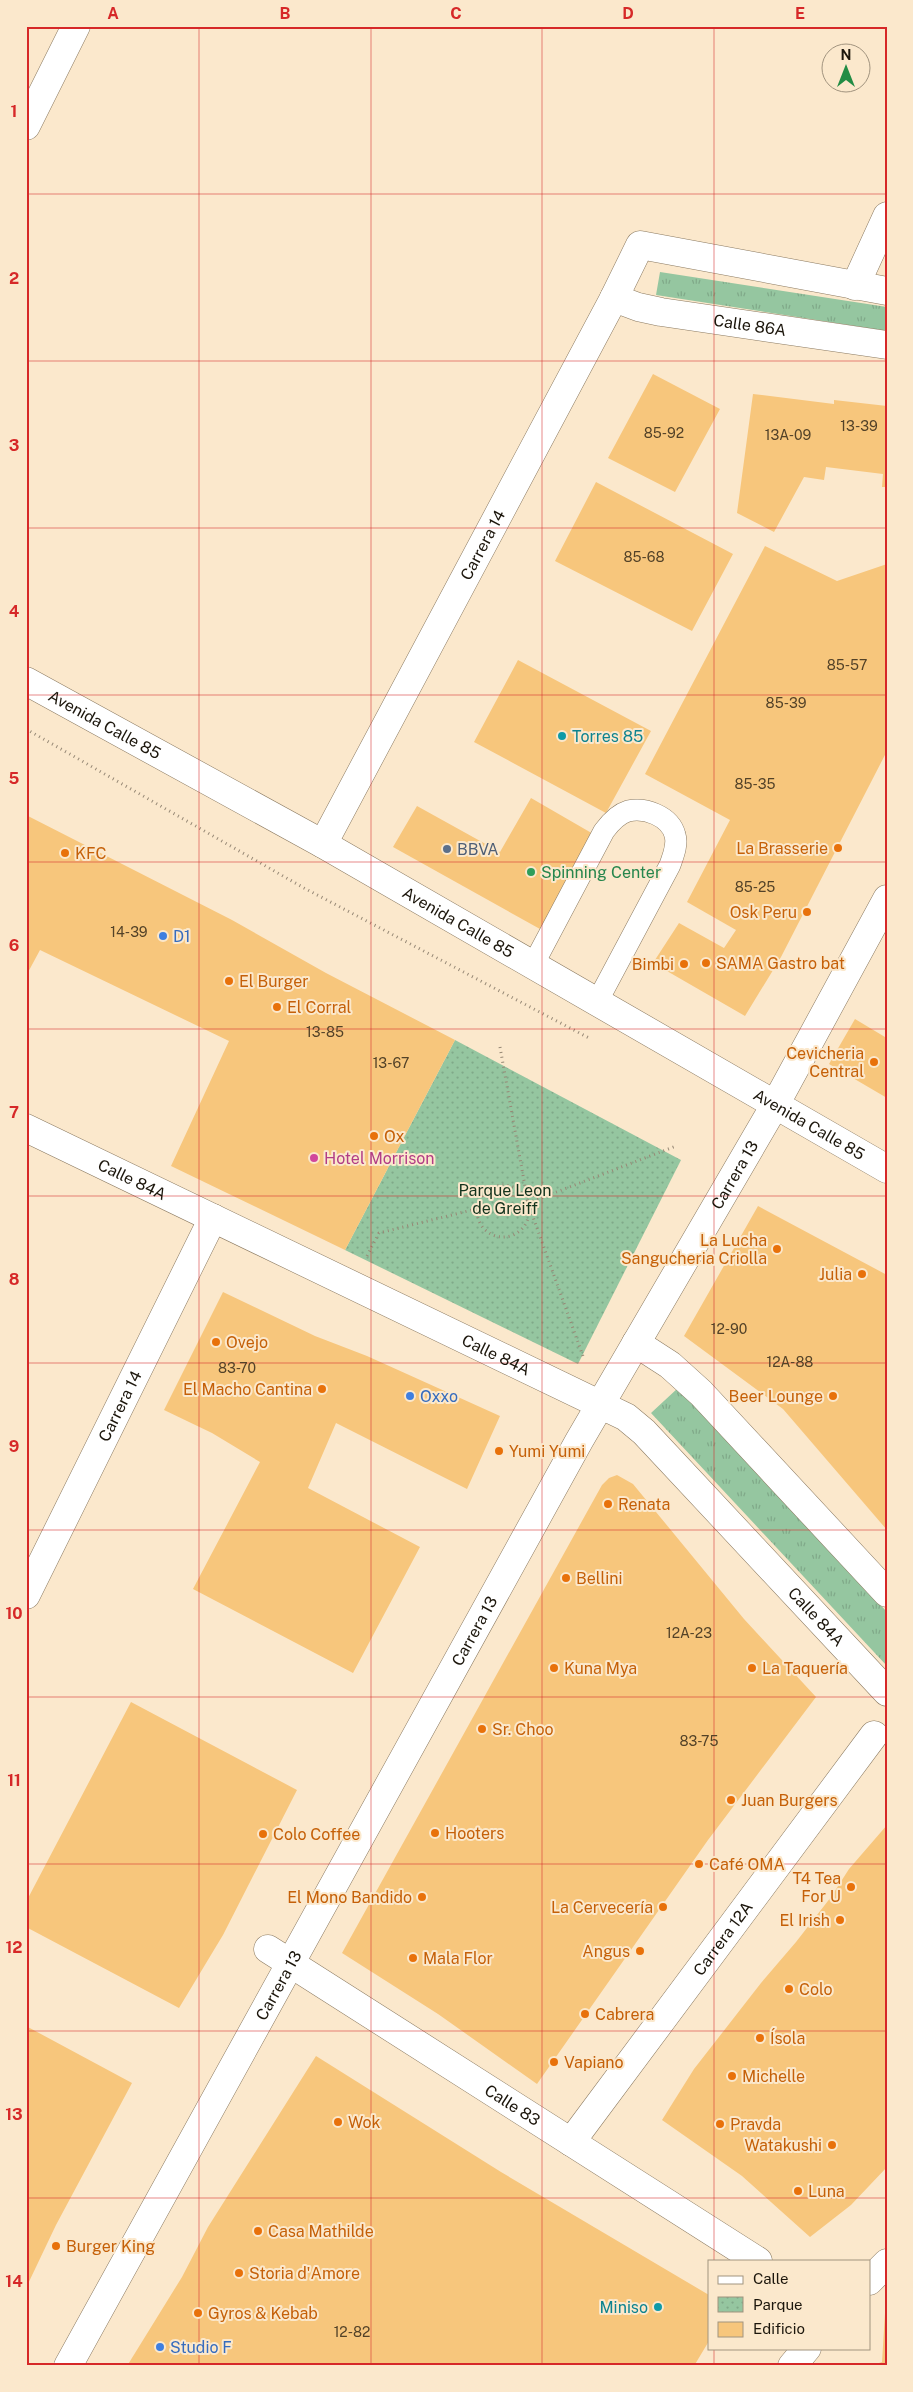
<svg xmlns="http://www.w3.org/2000/svg" width="913" height="2392" viewBox="0 0 913 2392" font-family="'Public Sans',sans-serif">
<style>
.grass{fill:url(#grass-tufts)}
.park{fill:url(#park-dots)}
.building{fill:#f7c67c}
.lines{fill:none;stroke-linecap:round;stroke-linejoin:round}
.lane-casing{stroke:#8b7a61;stroke-width:22}
.street-casing{stroke:#8b7a61;stroke-width:29}
.secondary-casing{stroke:#8b7a61;stroke-width:29}
.path{stroke:#978976;stroke-width:3;stroke-dasharray:1 4;stroke-linecap:butt}
.lane{stroke:#fff;stroke-width:21}
.street{stroke:#fff;stroke-width:28}
.secondary{stroke:#fff;stroke-width:28}
.grid{fill:none;stroke:#d62828;stroke-width:1;stroke-opacity:0.55}
.culture-dot{fill:#0f9aa8;stroke:#fbe8cc;stroke-width:2}
.food-dot{fill:#e8710a;stroke:#fbe8cc;stroke-width:2}
.service-dot{fill:#5c6f8a;stroke:#fbe8cc;stroke-width:2}
.leisure-dot{fill:#2e9e5b;stroke:#fbe8cc;stroke-width:2}
.shop-dot{fill:#3f7fe0;stroke:#fbe8cc;stroke-width:2}
.hotel-dot{fill:#d1479c;stroke:#fbe8cc;stroke-width:2}
.labels{text-anchor:middle;stroke-width:4;stroke-linejoin:round;paint-order:stroke}
.number-label{font-size:14px;fill:#534228}
.street-label{font-size:16px;fill:#1c160c;stroke:#fbe8cc}
.culture-label{font-size:16px;fill:#0d838f;stroke:#fbe8cc;text-anchor:start}
.food-label{font-size:16px;fill:#c56008;stroke:#fbe8cc;text-anchor:start}
.service-label{font-size:16px;fill:#4e5e75;stroke:#fbe8cc;text-anchor:start}
.leisure-label{font-size:16px;fill:#27864d;stroke:#fbe8cc;text-anchor:start}
.shop-label{font-size:16px;fill:#366cbe;stroke:#fbe8cc;text-anchor:start}
.hotel-label{font-size:16px;fill:#b23c85;stroke:#fbe8cc;text-anchor:start}
.park-label{font-size:16px;fill:#13331d;stroke:#fbe8cc}
.neatline{fill:none;stroke:#d62828;stroke-width:2}
.grid-label{font-size:16px;text-anchor:middle;font-weight:bold;fill:#d62828}
</style>
<defs>
<pattern id="grass-tufts" width="24" height="20" patternUnits="userSpaceOnUse" patternTransform="scale(1.25)"><rect width="24" height="20" fill="#95c6a0"/><path d="M3 7l-1-3M5 7V3M7 7l1-3M15 17l-1-3M17 17v-4M19 17l1-3" fill="none" stroke="#80a989"/></pattern>
<pattern id="park-dots" width="8" height="8" patternUnits="userSpaceOnUse" patternTransform="scale(1.25)"><rect width="8" height="8" fill="#95c6a0"/><path d="M2 2h.1M6 6h.1" fill="none" stroke="#80a989" stroke-width="1.8" stroke-linecap="round"/></pattern>
</defs>
<rect width="100%" height="100%" fill="#fbe8cc"/>
<path class="grass" d="M660,272L887,307V331L656,295Z
M678,1388L887,1612V1666L651,1413Z"/>
<path class="park" d="M455,1040L681,1160L578,1364L345,1250Z"/>
<path class="building" d="M653,374L720,409L675,492L608,458Z
M753,394L834,404V400L887,406V487H882L883,474L826,467L824,480L804,477L774,532L737,513Z
M596,482L733,554L692,631L555,561Z
M765,546L837,581L887,564V751L781,957L745,1016L653,963L679,923L724,948L736,930L687,902L730,820L645,774Z
M518,660L651,731L606,813L474,742Z
M531,798L595,835L540,929L393,847L417,806L500,852Z
M26,815L232,920L326,973L455,1040L345,1250L171,1166L229,1041L40,950L26,976Z
M855,1019L885,1037L887,1033V1098L829,1064Z
M758,1206L887,1275V1530L783,1409L684,1336Z
M223,1292L315,1336L367,1356L500,1416L467,1489L336,1423L308,1488L420,1547L353,1673L193,1589L260,1462L212,1433L164,1410Z
M617,1475L633,1484L744,1619L816,1697L708,1840L537,2084L438,2014L342,1953L602,1485L609,1478Z
M131,1702L297,1790L223,1935L179,2008L26,1927V1902Z
M887,1825V2167L851,2205L810,2237L742,2176L662,2120L694,2069L761,1983L796,1942L831,1897L849,1869Z
M26,2026L132,2083L56,2225L26,2288Z
M316,2056L501,2172L709,2295V2341L694,2366H127L182,2277L208,2227Z
M885,2313H887V2366H870L882,2362Z"/>
<g class="lines">
<g class="lane-casing">
<path id="lane" d="M533,965L604,831C610,823 618,814 628,811C645,807 670,816 675,835C678,845 673,856 670,865L597,1002"/>
</g>
<g class="street-casing">
<g id="street">
<path d="M855,286L887,216"/>
<path id="s1" d="M614,298L638,307L661,312L887,345"/>
<path id="s2" d="M323,844L614,298L640,245L887,291"/>
<path d="M775,1105L887,899"/>
<path id="s3" d="M26,1595L213,1218"/>
<path id="s4" d="M268,1949L758,2261"/>
<path id="s5" d="M571,2142L874,1735"/>
<path d="M869,2281L887,2263"/>
<path d="M792,2366L807,2348"/>
</g>
</g>
<g class="secondary-casing">
<g id="secondary">
<path d="M26,126L76,26"/>
<path id="s6" d="M26,681L323,844L887,1169"/>
<path id="s7" d="M26,1128L626,1417L644,1432L887,1692"/>
<path d="M636,1343L670,1365L701,1393L887,1593"/>
<path id="s8" d="M68,2366L579,1441L775,1105"/>
</g>
</g>
<path class="path" d="M26,729L304,888L589,1038
M500,1047L528,1203L584,1359
M477 1211a26 26 0 1 1 52 0a26 26 0 1 1-52 0Z
M528,1203L676,1146
M367,1256L379,1233L476,1209"/>
<use href="#lane" class="lane"/>
<use href="#street" class="street"/>
<use href="#secondary" class="secondary"/>
</g>
<path class="grid" d="M199,26V2366M371,26V2366M542,26V2366M714,26V2261M26,194H887M26,361H887M26,528H887M26,695H887M26,862H887M26,1029H887M26,1196H887M26,1363H887M26,1530H887M26,1697H887M26,1864H887M26,2031H887M26,2198H887M714,2348V2366"/>
<g class="culture-dot">
<circle cx="562" cy="736" r="5"/>
<circle cx="658" cy="2307" r="5"/>
</g>
<g class="food-dot">
<circle cx="838" cy="848" r="5"/>
<circle cx="65" cy="853" r="5"/>
<circle cx="807" cy="912" r="5"/>
<circle cx="706" cy="963" r="5"/>
<circle cx="684" cy="964" r="5"/>
<circle cx="229" cy="981" r="5"/>
<circle cx="277" cy="1007" r="5"/>
<circle cx="874" cy="1062" r="5"/>
<circle cx="374" cy="1136" r="5"/>
<circle cx="777" cy="1249" r="5"/>
<circle cx="862" cy="1274" r="5"/>
<circle cx="216" cy="1342" r="5"/>
<circle cx="322" cy="1389" r="5"/>
<circle cx="833" cy="1396" r="5"/>
<circle cx="499" cy="1451" r="5"/>
<circle cx="608" cy="1504" r="5"/>
<circle cx="566" cy="1578" r="5"/>
<circle cx="554" cy="1668" r="5"/>
<circle cx="752" cy="1668" r="5"/>
<circle cx="482" cy="1729" r="5"/>
<circle cx="731" cy="1800" r="5"/>
<circle cx="435" cy="1833" r="5"/>
<circle cx="263" cy="1834" r="5"/>
<circle cx="699" cy="1864" r="5"/>
<circle cx="851" cy="1887" r="5"/>
<circle cx="422" cy="1897" r="5"/>
<circle cx="663" cy="1907" r="5"/>
<circle cx="840" cy="1920" r="5"/>
<circle cx="640" cy="1951" r="5"/>
<circle cx="413" cy="1958" r="5"/>
<circle cx="789" cy="1989" r="5"/>
<circle cx="585" cy="2014" r="5"/>
<circle cx="760" cy="2038" r="5"/>
<circle cx="554" cy="2062" r="5"/>
<circle cx="732" cy="2076" r="5"/>
<circle cx="338" cy="2122" r="5"/>
<circle cx="720" cy="2124" r="5"/>
<circle cx="832" cy="2145" r="5"/>
<circle cx="798" cy="2191" r="5"/>
<circle cx="258" cy="2231" r="5"/>
<circle cx="56" cy="2246" r="5"/>
<circle cx="239" cy="2273" r="5"/>
<circle cx="198" cy="2313" r="5"/>
</g>
<circle class="service-dot" cx="447" cy="849" r="5"/>
<circle class="leisure-dot" cx="531" cy="872" r="5"/>
<g class="shop-dot">
<circle cx="163" cy="936" r="5"/>
<circle cx="410" cy="1396" r="5"/>
<circle cx="160" cy="2347" r="5"/>
</g>
<circle class="hotel-dot" cx="314" cy="1158" r="5"/>
<g class="labels">
<g class="number-label">
<text x="859" y="431">13-39</text>
<text x="664" y="438">85-92</text>
<text x="788" y="440">13A-09</text>
<text x="644" y="562">85-68</text>
<text x="847" y="670">85-57</text>
<text x="786" y="708">85-39</text>
<text x="755" y="789">85-35</text>
<text x="755" y="892">85-25</text>
<text x="129" y="937">14-39</text>
<text x="325" y="1037">13-85</text>
<text x="391" y="1068">13-67</text>
<text x="729" y="1334">12-90</text>
<text x="790" y="1367">12A-88</text>
<text x="237" y="1373">83-70</text>
<text x="689" y="1638">12A-23</text>
<text x="699" y="1746">83-75</text>
<text x="352" y="2337">12-82</text>
</g>
<g class="street-label">
<text dy="6" stroke="none"><textPath href="#s1" startOffset="139">Calle 86A</textPath></text>
<text dy="6" stroke="none"><textPath href="#s2" startOffset="339">Carrera 14</textPath></text>
<text dy="6" stroke="none"><textPath href="#s6" startOffset="90">Avenida Calle 85</textPath></text>
<text dy="6" stroke="none"><textPath href="#s6" startOffset="495">Avenida Calle 85</textPath></text>
<text dy="6" stroke="none"><textPath href="#s6" startOffset="900">Avenida Calle 85</textPath></text>
<text dy="6" stroke="none"><textPath href="#s8" startOffset="1365">Carrera 13</textPath></text>
<text dy="6" stroke="none"><textPath href="#s7" startOffset="118">Calle 84A</textPath></text>
<text dy="6" stroke="none"><textPath href="#s7" startOffset="522">Calle 84A</textPath></text>
<text dy="6" stroke="none"><textPath href="#s3" startOffset="211">Carrera 14</textPath></text>
<text dy="6" stroke="none"><textPath href="#s7" startOffset="942">Calle 84A</textPath></text>
<text dy="6" stroke="none"><textPath href="#s8" startOffset="840">Carrera 13</textPath></text>
<text dy="6" stroke="none"><textPath href="#s5" startOffset="254">Carrera 12A</textPath></text>
<text dy="6" stroke="none"><textPath href="#s8" startOffset="435">Carrera 13</textPath></text>
<text dy="6" stroke="none"><textPath href="#s4" startOffset="290">Calle 83</textPath></text>
</g>
<g class="culture-label">
<text x="572" y="742">Torres 85</text>
<text x="648" y="2313" text-anchor="end">Miniso</text>
</g>
<g class="food-label">
<text x="828" y="854" text-anchor="end">La Brasserie</text>
<text x="75" y="859">KFC</text>
<text x="797" y="918" text-anchor="end">Osk Peru</text>
<text x="716" y="969">SAMA Gastro bat</text>
<text x="674" y="970" text-anchor="end">Bimbi</text>
<text x="239" y="987">El Burger</text>
<text x="287" y="1013">El Corral</text>
<text x="864" y="1059" text-anchor="end">Cevicheria<tspan x="864" dy="18">Central</tspan></text>
<text x="384" y="1142">Ox</text>
<text x="767" y="1246" text-anchor="end">La Lucha<tspan x="767" dy="18">Sangucheria Criolla</tspan></text>
<text x="852" y="1280" text-anchor="end">Julia</text>
<text x="226" y="1348">Ovejo</text>
<text x="312" y="1395" text-anchor="end">El Macho Cantina</text>
<text x="823" y="1402" text-anchor="end">Beer Lounge</text>
<text x="509" y="1457">Yumi Yumi</text>
<text x="618" y="1510">Renata</text>
<text x="576" y="1584">Bellini</text>
<text x="564" y="1674">Kuna Mya</text>
<text x="762" y="1674">La Taquería</text>
<text x="492" y="1735">Sr. Choo</text>
<text x="741" y="1806">Juan Burgers</text>
<text x="445" y="1839">Hooters</text>
<text x="273" y="1840">Colo Coffee</text>
<text x="709" y="1870">Café OMA</text>
<text x="841" y="1884" text-anchor="end">T4 Tea<tspan x="841" dy="18">For U</tspan></text>
<text x="412" y="1903" text-anchor="end">El Mono Bandido</text>
<text x="653" y="1913" text-anchor="end">La Cervecería</text>
<text x="830" y="1926" text-anchor="end">El Irish</text>
<text x="630" y="1957" text-anchor="end">Angus</text>
<text x="423" y="1964">Mala Flor</text>
<text x="799" y="1995">Colo</text>
<text x="595" y="2020">Cabrera</text>
<text x="770" y="2044">Ísola</text>
<text x="564" y="2068">Vapiano</text>
<text x="742" y="2082">Michelle</text>
<text x="348" y="2128">Wok</text>
<text x="730" y="2130">Pravda</text>
<text x="822" y="2151" text-anchor="end">Watakushi</text>
<text x="808" y="2197">Luna</text>
<text x="268" y="2237">Casa Mathilde</text>
<text x="66" y="2252">Burger King</text>
<text x="249" y="2279">Storia d'Amore</text>
<text x="208" y="2319">Gyros &amp; Kebab</text>
</g>
<g class="service-label">
<text x="457" y="855">BBVA</text>
</g>
<g class="leisure-label">
<text x="541" y="878">Spinning Center</text>
</g>
<g class="shop-label">
<text x="173" y="942">D1</text>
<text x="420" y="1402">Oxxo</text>
<text x="170" y="2353">Studio F</text>
</g>
<g class="hotel-label">
<text x="324" y="1164">Hotel Morrison</text>
</g>
<g class="park-label">
<text x="505" y="1196">Parque Leon<tspan x="505" dy="18">de Greiff</tspan></text>
</g>
</g>
<rect width="913" height="2392" fill="none" stroke="#fbe8cc" stroke-width="55"/>
<rect x="708" y="2260" width="162" height="90" fill="#fbe8cc" stroke="#a2947f"/>
<rect x="718" y="2276" width="25" height="8" fill="#ffffff" stroke="#a2947f"/>
<text x="753" y="2284" font-size="15" fill="#1c160c">Calle</text>
<rect x="718" y="2297" width="25" height="15" fill="url(#park-dots)" stroke="#a2947f"/>
<text x="753" y="2310" font-size="15" fill="#1c160c">Parque</text>
<rect x="718" y="2322" width="25" height="15" fill="#f7c67c" stroke="#a2947f"/>
<text x="753" y="2334" font-size="15" fill="#1c160c">Edificio</text>
<g transform="translate(846 68)"><circle r="24" fill="#fbe8cc" stroke="#a2947f"/>
<path d="M0-4L9 19L0 12L-9 19Z" fill="#228c44"/>
<text y="-8" font-size="14" font-weight="bold" text-anchor="middle" fill="#1c160c">N</text>
</g>
<rect x="28" y="28" width="858" height="2336" class="neatline"/>
<g class="grid-label">
<text x="113" y="19">A</text>
<text x="285" y="19">B</text>
<text x="456" y="19">C</text>
<text x="628" y="19">D</text>
<text x="800" y="19">E</text>
<text x="14" y="117">1</text>
<text x="14" y="284">2</text>
<text x="14" y="451">3</text>
<text x="14" y="617">4</text>
<text x="14" y="784">5</text>
<text x="14" y="951">6</text>
<text x="14" y="1118">7</text>
<text x="14" y="1285">8</text>
<text x="14" y="1452">9</text>
<text x="14" y="1619">10</text>
<text x="14" y="1786">11</text>
<text x="14" y="1953">12</text>
<text x="14" y="2120">13</text>
<text x="14" y="2287">14</text>
</g>
</svg>
